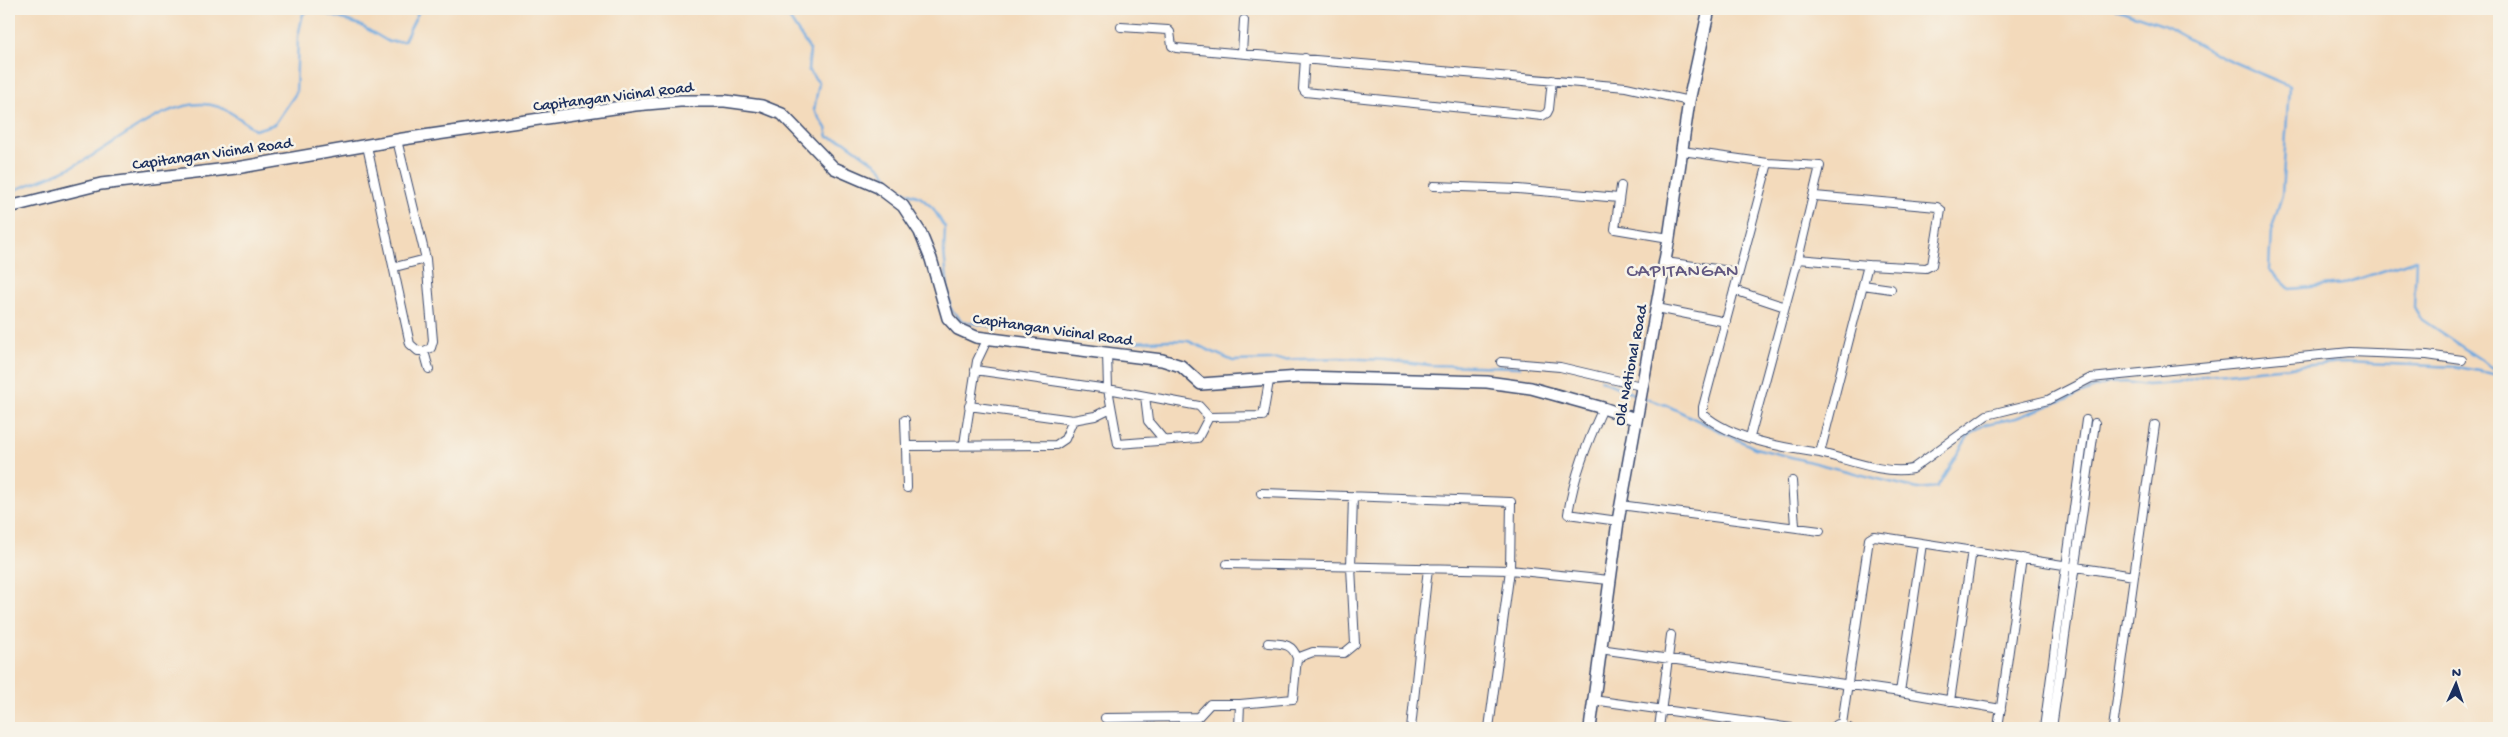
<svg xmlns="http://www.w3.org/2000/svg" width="2508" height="737" viewBox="0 0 2508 737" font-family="'Gochi Hand',sans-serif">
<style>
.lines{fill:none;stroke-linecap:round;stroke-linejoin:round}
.stream{stroke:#6fa9df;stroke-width:2.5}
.street-casing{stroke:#3b496c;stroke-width:10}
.secondary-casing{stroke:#3b496c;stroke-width:14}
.street{stroke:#fff;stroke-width:8}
.secondary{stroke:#fff;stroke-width:11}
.labels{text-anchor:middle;stroke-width:5;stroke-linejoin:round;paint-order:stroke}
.street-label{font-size:16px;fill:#1b2f5e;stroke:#f7f3e8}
.quarter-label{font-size:19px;letter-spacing:1px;fill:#615881;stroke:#f7f3e8}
</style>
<rect width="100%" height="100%" fill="#f7f3e8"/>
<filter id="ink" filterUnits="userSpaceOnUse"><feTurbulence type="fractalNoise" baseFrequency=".02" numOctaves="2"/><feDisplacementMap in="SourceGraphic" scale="10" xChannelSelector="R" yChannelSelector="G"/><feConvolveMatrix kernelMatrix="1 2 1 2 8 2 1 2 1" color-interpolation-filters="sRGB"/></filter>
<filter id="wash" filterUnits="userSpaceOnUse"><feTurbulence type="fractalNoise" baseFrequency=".0096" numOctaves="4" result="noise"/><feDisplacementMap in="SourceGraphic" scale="20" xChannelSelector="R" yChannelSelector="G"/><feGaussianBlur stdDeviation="1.12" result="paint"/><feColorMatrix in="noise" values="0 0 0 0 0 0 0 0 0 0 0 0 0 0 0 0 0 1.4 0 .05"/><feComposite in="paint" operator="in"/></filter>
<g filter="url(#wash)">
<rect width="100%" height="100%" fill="#f3dabb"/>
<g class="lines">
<path class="stream" d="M312,9L360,25L389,42L404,41L420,9
M673,9L675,12L680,9
M731,9H737
M783,9L810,50L808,70L819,83L814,110L826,128L828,137L844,141L880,167L897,189L920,197L933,208L945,228L944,252L950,308L962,321L1010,330L1031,328L1060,332L1094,341L1114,343L1169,340L1188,341L1233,361L1339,358L1385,360L1429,365L1520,367
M2116,9L2163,25L2222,57L2289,86L2282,195L2271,231L2269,269L2290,289L2343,284L2416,260L2414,307L2421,319L2499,372
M9,192C36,182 65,172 90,157C123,138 177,92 219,107C233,112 243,121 255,130L275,124L296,93L298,36L303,14L311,9
M1601,380L1638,396
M1643,398L1666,405L1755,448L1918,489L1937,487L1970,433L1986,424L2016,418L2108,383L2125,382L2147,385L2178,383L2205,375L2343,362L2458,367L2499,375"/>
</g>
</g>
<g filter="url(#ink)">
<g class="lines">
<g class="street-casing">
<path id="street" d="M1121,27L1168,30L1170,32L1172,46L1176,48L1626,87L1689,101
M1242,53L1244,20
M1305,58L1303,89L1305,92L1542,116L1547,113L1549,109L1552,80
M397,140L426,259L433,341L431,348L424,351L429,369
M367,146L410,344L418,351H424
M1682,151L1768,163L1820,166L1798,259L1750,437
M1768,163L1703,407V414C1731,439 1784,448 1820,453L1868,265L1798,259
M1434,186L1518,189L1619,198
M1621,186L1615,229L1669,238
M1815,196L1937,207L1941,210L1932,265L1926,268L1868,265
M1665,262L1738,272
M395,267L426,259
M1863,285L1891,289
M1734,290L1785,307
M1657,308L1726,322
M1107,353L1108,389L1118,444L1198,438L1209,417
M1501,362L1560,367L1641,386
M975,370L1108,389L1199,406L1209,417L1263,416L1269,381
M1145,396L1148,421L1164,440
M969,406L1073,420L1095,416L1111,408
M1603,408C1587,443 1574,476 1568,514L1618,521
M905,420L906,446L1056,445L1065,439L1073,420
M964,444L977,361L988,338
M906,446L907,488
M1820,453C1847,459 1885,475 1912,469L1987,415L2048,400L2091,378L2350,352L2427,355L2462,360
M1792,481L1795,526
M1261,493L1511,502L1510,570L1489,728
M1620,505L1820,531
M1227,564L1510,570L1609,580
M1268,643C1283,644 1292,643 1297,658
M1600,649L1900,692L2001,709
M1900,692L1922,544
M1593,700L1792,728
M1950,701L1972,550
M1105,718L1198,717L1210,704H1240L1293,699L1297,658L1313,652L1344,653L1355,644L1351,567L1353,496
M1842,724L1869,539L1874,536L1889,538L2134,576
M1239,728L1240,704
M1411,728L1428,568
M1659,728L1671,635
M1831,728L1838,724L1849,728
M1998,728L2022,558
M2044,728L2086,420
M2052,728L2095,423
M2113,728L2155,425"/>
</g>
<g class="secondary-casing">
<path id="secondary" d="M9,207L101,184L236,168L403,139L635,105L680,101H725L762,106L782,114L834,168L878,187L903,206L920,232L931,259L948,318L958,329L976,337L1162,360L1181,366L1201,384L1300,377L1487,382L1531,388L1603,408L1635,419
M1590,728L1618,521L1669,238L1689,101L1709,9"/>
</g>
<use href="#street" class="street"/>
<use href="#secondary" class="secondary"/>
</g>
</g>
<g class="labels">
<g class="street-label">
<text transform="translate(613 95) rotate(-7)" y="6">Capitangan Vicinal Road</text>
<text transform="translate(212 152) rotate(-8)" y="6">Capitangan Vicinal Road</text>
<text transform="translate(1053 328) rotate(8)" y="6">Capitangan Vicinal Road</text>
<text transform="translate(1629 365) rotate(-79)" y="6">Old National Road</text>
</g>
<g class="quarter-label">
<text x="1683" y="276">CAPITANGAN</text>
</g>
</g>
<rect width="2508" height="737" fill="none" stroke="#f7f3e8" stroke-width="30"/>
<g transform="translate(2456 684) rotate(3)" stroke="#f7f3e8" stroke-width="4" paint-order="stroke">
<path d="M0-4L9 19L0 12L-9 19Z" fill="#1b2f5e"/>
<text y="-8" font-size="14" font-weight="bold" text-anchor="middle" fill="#1b2f5e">N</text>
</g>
</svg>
